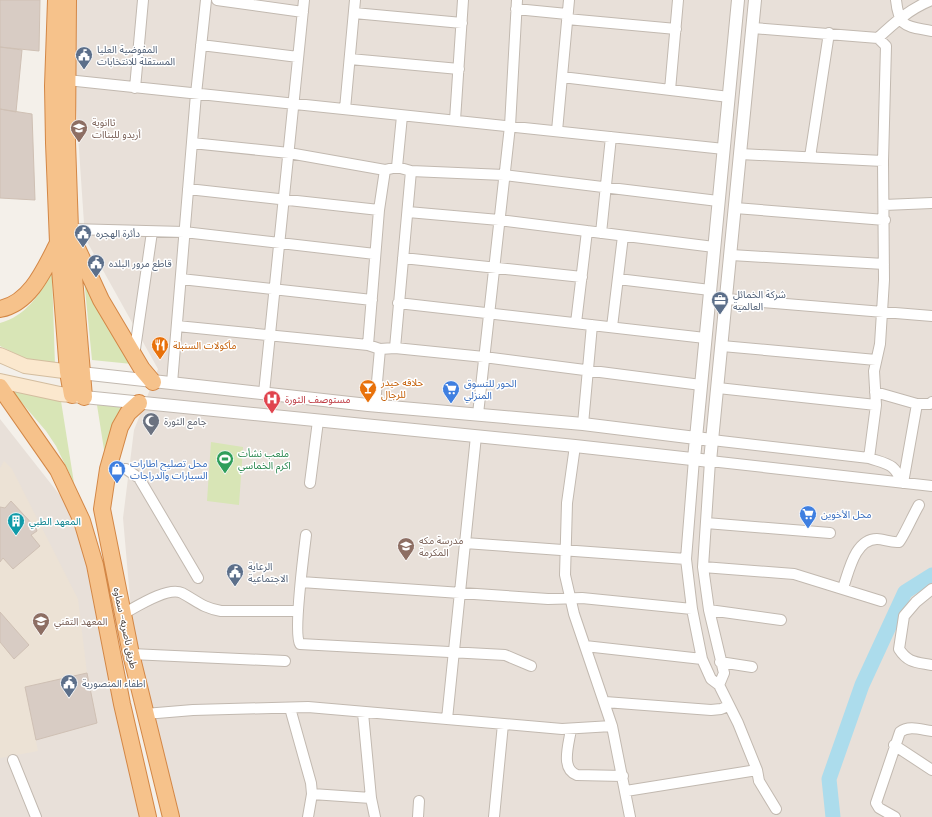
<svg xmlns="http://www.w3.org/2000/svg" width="932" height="817" viewBox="0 0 932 817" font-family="Raleway,'Noto Sans Arabic',sans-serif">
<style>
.residential{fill:#e8e0d9}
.education{fill:#ece2d5}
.green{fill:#d8e5b6}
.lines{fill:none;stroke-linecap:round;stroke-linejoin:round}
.river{stroke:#acdcec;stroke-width:15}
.building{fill:#d8ccc4;stroke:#cfc0b4}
.minor-casing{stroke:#c2b9b0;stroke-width:12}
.tertiary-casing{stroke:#c2b9b0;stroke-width:14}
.secondary-casing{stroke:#d3bd9f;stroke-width:16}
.trunk-casing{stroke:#d38746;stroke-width:18}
.minor{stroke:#fff;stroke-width:10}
.tertiary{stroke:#fff;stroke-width:12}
.secondary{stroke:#fbe8ce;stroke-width:14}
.trunk{stroke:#f6c28b;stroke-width:16}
.labels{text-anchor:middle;stroke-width:3;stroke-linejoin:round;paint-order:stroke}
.service-label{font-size:10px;fill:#4e5e75;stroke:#fff;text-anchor:start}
.education-label{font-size:10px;fill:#785e54;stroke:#fff;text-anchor:start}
.food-label{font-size:10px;fill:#c56008;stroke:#fff;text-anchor:start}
.shop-label{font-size:10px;fill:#366cbe;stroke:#fff;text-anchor:start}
.health-label{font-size:10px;fill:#be3a42;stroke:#fff;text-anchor:start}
.worship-label{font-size:10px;fill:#5b616d;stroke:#fff;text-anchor:start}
.leisure-label{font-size:10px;fill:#27864d;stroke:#fff;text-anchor:start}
.culture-label{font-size:10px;fill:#0d838f;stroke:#fff;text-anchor:start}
.street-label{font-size:10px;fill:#483f39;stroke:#fff}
</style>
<rect width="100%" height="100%" fill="#f4f0ea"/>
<path class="residential" d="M73,0H932V817H180L133,633L123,518L134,430L158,369L85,238L71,32Z
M0,419L81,522L154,817H0Z"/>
<path class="education" d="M4,461L12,469L78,599L87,673L25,687L38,751L0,758V468Z"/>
<path class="green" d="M52,273L55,366L28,360L0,346V323C26,316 39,295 52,273Z
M84,279L132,364L92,360Z
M10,389L61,401L74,483L56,446L46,431Z
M97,405L122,407L112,429L105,456Z
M211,442L243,447L239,505L207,501Z"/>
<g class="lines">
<path class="river" d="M833,817L829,779L862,685L905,592L932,575"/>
</g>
<path class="building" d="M0,0H40L39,51L0,47Z
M0,47L22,50L16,112L0,109Z
M0,109L32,114L35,200L0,198Z
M11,501L36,528L37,531L31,535L40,546L13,569L3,558L0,562V507L5,508Z
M0,612L29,645L14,659L0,642Z
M87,673L97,723L36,740L25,687Z"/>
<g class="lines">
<g class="minor-casing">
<path id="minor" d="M217,0L303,12
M896,0C899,29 907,26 932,31
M516,9L567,14
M354,13L462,23
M567,19L676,29
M753,28L878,38L886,46L883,161L884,280L880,344L874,371L876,405L869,458
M878,38C894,23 911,8 932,0
M201,45L298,57
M350,59L459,69
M562,77L729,97
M67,80L724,149
M135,88L143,0
M670,90L678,0
M345,109L355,0
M455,120L463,0
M557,131L569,0
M192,143L289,153L385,170L397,167L411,171L504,175L718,201
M740,154L883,161
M810,157L829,33
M397,167L402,116
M188,189L379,210
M884,205L932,203
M735,208L885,220
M408,212L499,220L714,247
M70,229L184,232L375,254
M601,233L611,137
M731,255L884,264
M403,258L582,277
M181,279L372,300
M618,279L710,290
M726,299L932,316
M398,303L705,338
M576,323L587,231
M177,326L368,345L380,349L395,348L484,357L701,385
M612,327L623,236
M368,345L379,210L385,170
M722,346L876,360
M395,348L411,171
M134,356L152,232
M172,383L196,94L206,0
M718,388L876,405
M875,392L917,404L903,483
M264,393L304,0
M375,404L380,349
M917,404H930L932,402
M478,414L510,126L517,0
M583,424L592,325
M712,440L869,458C890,465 893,463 903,483
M575,446L567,503L565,575L574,614L612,726L630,817
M694,459L686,559L692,609L702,659L711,679L719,685L738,723L757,770L759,781L776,809
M108,469H126L139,478L198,578
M310,483L318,421
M706,523L830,533
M306,535C304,551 293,635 300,644L505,655L531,666
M465,543L686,559
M703,567L794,574L881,601
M301,582L548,599L582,598L692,609
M843,588C849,571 855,539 877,539C884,539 891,543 899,542C903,538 914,513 919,505
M932,589L916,602L904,616L899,649C908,663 916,662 932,665
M709,610L781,620
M123,614C136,607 168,586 182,593C197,601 203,608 221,611H298
M585,646L702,659
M131,654L285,661
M720,662L752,667
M719,685L724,673L709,610L703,567L710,461L932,486
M605,702L711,710L721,709L728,706
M290,708L311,783L312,794L308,817
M363,713L371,798L375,817
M145,714L193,710L308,707L562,729L612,726
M447,719L476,436
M571,729C569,744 560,769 577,775L623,776
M894,745L932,770
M13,760L36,817
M626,791L757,770
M312,794L371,798
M418,817L419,801
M494,817L503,724
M895,817L879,808L876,803L900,732C909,725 922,730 932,731"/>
</g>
<g class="tertiary-casing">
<path id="tertiary" d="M81,373L368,405L583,424L712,440
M84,397L575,446L710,461L755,0
M694,459L738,0"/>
</g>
<g class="secondary-casing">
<path id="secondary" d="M0,355L25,366L79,373
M0,381L60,394L82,396"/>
</g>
<g class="trunk-casing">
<path id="trunk" d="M56,0L53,86L54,143L58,243L68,372L72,395
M68,0L67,142L70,229L84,397
M77,248L101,300L142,369L153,382
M0,309C31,303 45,268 58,243
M0,387L58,470L82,521L95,565L122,704L148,817
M139,403L128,413L120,427L108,469L102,509L131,654L171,817"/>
</g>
<use href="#minor" class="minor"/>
<use href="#tertiary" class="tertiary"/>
<use href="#secondary" class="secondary"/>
<use href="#trunk" class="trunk"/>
</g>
<defs>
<g id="civic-pin" transform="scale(0.9)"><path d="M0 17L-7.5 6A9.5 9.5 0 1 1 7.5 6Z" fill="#5c6f8a" stroke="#fff"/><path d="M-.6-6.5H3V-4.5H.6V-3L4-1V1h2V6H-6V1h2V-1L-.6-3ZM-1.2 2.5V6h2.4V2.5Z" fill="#fff"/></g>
<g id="school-pin" transform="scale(0.9)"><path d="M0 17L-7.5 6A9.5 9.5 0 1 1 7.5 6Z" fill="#8d6e63" stroke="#fff"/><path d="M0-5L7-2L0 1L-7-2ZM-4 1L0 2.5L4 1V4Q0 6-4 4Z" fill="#fff"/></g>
<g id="office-pin" transform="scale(0.9)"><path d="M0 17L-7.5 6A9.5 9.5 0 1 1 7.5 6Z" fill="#5c6f8a" stroke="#fff"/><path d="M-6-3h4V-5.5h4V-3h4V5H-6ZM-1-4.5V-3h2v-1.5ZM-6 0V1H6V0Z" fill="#fff"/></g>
<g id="restaurant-pin" transform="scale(0.9)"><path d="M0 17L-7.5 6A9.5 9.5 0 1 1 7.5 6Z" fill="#e8710a" stroke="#fff"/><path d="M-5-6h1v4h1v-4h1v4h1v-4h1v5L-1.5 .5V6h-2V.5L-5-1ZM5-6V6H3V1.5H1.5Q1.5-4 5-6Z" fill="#fff"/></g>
<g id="bar-pin" transform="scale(0.9)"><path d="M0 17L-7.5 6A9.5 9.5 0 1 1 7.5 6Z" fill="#e8710a" stroke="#fff"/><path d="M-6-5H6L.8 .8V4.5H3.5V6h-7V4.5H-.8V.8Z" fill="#fff"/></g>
<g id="supermarket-pin" transform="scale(0.9)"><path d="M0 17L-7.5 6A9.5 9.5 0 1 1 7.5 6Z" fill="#3f7fe0" stroke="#fff"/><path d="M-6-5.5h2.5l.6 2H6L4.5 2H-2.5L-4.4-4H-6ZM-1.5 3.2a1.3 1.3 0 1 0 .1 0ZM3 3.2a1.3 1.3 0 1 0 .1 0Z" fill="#fff"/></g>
<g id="hospital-pin" transform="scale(0.9)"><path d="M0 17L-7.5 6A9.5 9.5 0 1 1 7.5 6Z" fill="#e0444e" stroke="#fff"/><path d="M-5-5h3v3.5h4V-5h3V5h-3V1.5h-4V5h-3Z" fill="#fff"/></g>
<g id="mosque-pin" transform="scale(0.9)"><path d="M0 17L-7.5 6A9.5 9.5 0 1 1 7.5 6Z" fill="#6b7280" stroke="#fff"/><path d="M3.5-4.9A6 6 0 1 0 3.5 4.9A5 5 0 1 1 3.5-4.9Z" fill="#fff"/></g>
<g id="stadium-pin" transform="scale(0.9)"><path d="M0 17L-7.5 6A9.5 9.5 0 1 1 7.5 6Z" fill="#2e9e5b" stroke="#fff"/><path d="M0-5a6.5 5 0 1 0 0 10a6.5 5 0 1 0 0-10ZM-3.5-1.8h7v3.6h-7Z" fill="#fff"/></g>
<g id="shop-pin" transform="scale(0.9)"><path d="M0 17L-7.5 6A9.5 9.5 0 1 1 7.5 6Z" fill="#3f7fe0" stroke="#fff"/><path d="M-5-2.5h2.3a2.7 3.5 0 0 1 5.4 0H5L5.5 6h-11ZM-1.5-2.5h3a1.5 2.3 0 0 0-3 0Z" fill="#fff"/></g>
<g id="building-pin" transform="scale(0.9)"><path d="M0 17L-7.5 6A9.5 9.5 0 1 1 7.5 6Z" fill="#0f9aa8" stroke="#fff"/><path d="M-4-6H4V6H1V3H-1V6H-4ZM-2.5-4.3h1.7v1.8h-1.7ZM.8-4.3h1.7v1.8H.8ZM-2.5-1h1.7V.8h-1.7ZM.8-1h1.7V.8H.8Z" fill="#fff"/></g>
<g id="university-pin" transform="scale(0.9)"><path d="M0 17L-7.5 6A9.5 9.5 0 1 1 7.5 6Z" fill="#8d6e63" stroke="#fff"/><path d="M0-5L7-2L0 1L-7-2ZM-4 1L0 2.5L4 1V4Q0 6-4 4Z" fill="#fff"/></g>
</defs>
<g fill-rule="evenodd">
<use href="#civic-pin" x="84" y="55"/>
<use href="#school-pin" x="79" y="128"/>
<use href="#civic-pin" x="83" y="233"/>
<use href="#civic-pin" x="96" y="263"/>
<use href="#office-pin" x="720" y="300"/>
<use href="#restaurant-pin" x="160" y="345"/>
<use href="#bar-pin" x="368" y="388"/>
<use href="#supermarket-pin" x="451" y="389"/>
<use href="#hospital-pin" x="272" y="399"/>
<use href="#mosque-pin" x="151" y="421"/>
<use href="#stadium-pin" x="225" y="459"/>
<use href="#shop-pin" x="117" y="469"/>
<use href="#supermarket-pin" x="808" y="514"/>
<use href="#building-pin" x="16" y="521"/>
<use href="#school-pin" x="406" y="546"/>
<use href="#civic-pin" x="235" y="572"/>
<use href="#university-pin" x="41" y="621"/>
<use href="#civic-pin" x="69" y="683"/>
</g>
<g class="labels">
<g class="service-label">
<text x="97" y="53">المفوضية العليا<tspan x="97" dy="12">المستقلة للانتخابات</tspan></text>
<text x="96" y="237">دأئرة الهجره</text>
<text x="109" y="267">قاطع مرور البلده</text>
<text x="733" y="298">شركة الخمائل<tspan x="733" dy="12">العالمية</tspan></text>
<text x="248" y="570">الرعاية<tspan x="248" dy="12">الاجتماعية</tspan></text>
<text x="82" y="687">اطفاء المنصورية</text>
</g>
<g class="education-label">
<text x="92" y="126">ثاانوية<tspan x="92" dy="12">أريدو للبناات</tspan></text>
<text x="419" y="544">مدرسة مكه<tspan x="419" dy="12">المكرمة</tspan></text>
<text x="54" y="625">المعهد التقني</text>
</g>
<g class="food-label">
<text x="173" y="349">مأكولات السنبلة</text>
<text x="381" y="386">حلاقه حيدر<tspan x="381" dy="12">للرجال</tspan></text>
</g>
<g class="shop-label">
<text x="464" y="387">الحور للتسوق<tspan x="464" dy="12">المنزلي</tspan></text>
<text x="130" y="467">محل تصليح اطارات<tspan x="130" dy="12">السيارات والدراجات</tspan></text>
<text x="821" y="518">محل الأخوين</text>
</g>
<g class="health-label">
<text x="285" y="403">مستوصف الثورة</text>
</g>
<g class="worship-label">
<text x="164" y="425">جامع الثورة</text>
</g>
<g class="leisure-label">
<text x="238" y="457">ملعب نشأت<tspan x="238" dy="12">اكرم الخماسي</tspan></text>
</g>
<g class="culture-label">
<text x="29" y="525">المعهد الطبي</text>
</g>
<g class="street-label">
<text transform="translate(126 628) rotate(78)" y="4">طريق ناصريه~ سماوه</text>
</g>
</g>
</svg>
